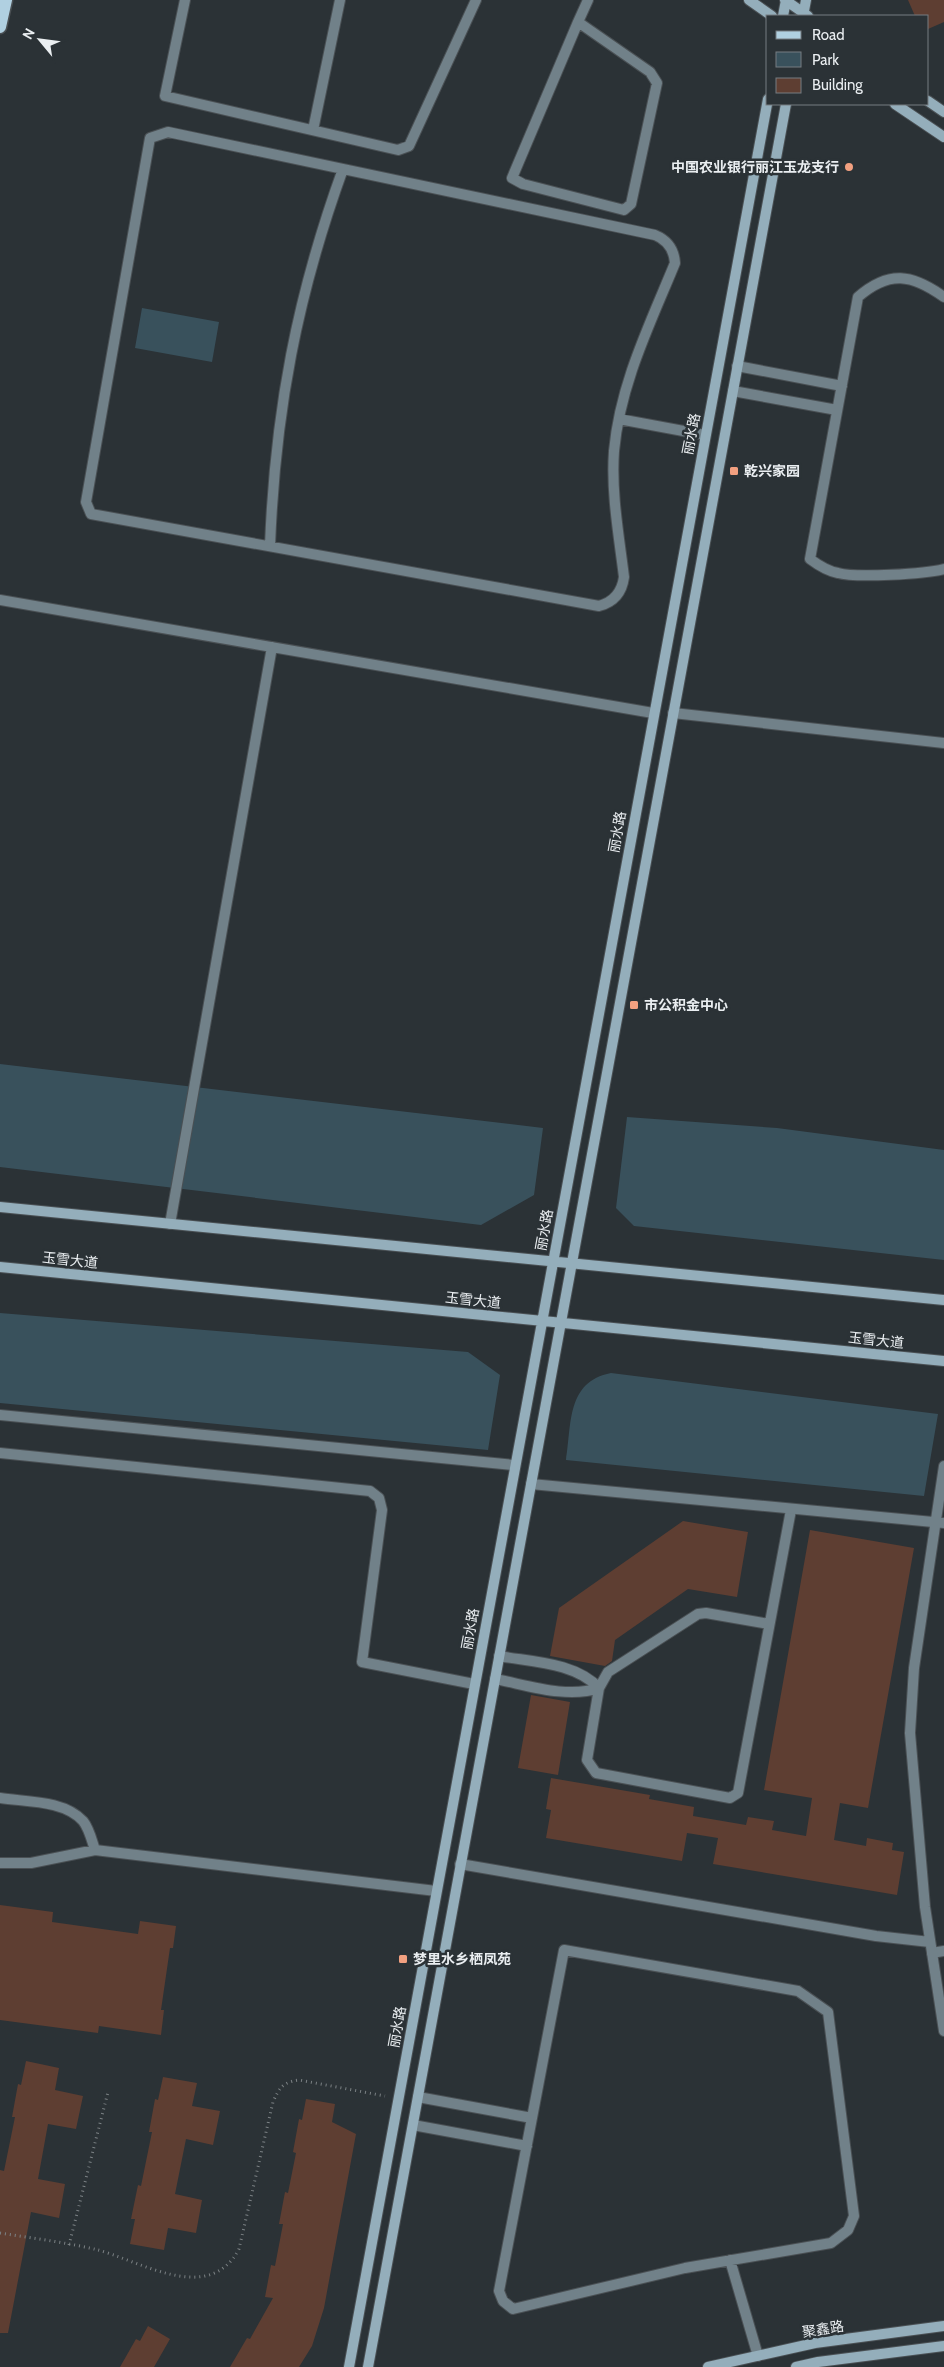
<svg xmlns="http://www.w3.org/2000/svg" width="944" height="2367" viewBox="0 0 944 2367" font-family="Cabin,'Noto Sans SC',sans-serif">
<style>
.green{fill:#39515c}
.building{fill:#5e3e32}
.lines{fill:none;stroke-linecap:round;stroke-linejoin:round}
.lane-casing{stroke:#4a5054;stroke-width:12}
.street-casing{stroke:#4a5054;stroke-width:12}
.secondary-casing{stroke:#4a5054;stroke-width:12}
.primary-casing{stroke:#4a5054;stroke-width:15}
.path{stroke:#7c8285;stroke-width:3;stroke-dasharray:1 4;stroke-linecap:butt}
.lane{stroke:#718189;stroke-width:10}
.street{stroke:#718189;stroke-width:10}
.secondary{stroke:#94aebb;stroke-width:10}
.primary{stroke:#b0d0e1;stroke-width:12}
.poi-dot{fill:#f2a080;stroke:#2b3236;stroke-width:2}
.labels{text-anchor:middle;stroke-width:5;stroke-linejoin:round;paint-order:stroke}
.poi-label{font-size:14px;font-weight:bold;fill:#eaeef1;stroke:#2b3236;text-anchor:start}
.street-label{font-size:14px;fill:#eaeef1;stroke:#2b3236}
</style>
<rect width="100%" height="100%" fill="#2b3236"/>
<path class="green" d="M142,308L219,322L212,362L135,348Z
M0,1064L543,1128L534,1195L481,1225L0,1167Z
M627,1117L777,1128L944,1150V1260L634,1226L616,1208Z
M0,1313L468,1352L500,1375L488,1450L0,1403Z
M611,1373L938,1414L924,1496L566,1460C572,1424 566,1382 611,1373Z"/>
<path class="building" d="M908,0H944V22L928,29V16H915Z
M683,1521L748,1532L737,1597L688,1589L615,1640L612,1661L605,1666L550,1656L559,1608Z
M810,1530L914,1548L868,1808L840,1803L834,1840L866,1846L867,1838L893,1843L892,1850L904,1852L897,1895L713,1864L718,1838L687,1833L682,1861L546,1838L551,1810L546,1809L551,1778L650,1795L649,1799L694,1807L693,1816L746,1825L748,1817L774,1821L772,1830L806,1836L812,1798L764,1790Z
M531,1695L570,1702L558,1775L518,1768Z
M0,1905L53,1912L52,1922L138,1934L140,1921L176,1926L173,1948H170L161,2010H164L161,2035L99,2026L98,2033L0,2020Z
M26,2061L59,2068L55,2090L83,2096L76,2129L48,2124L38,2179L65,2184L59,2218L31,2212L8,2333H0V2170L4,2171L15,2117H12L18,2084L21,2085Z
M163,2077L197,2083L192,2106L220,2111L213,2145L186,2139L175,2194L202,2200L196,2233L168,2228L164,2250L130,2244L135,2219H131L138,2185L141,2186L152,2132H149L155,2099L158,2100Z
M306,2099L335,2104L332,2122L356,2134L324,2308L312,2346L299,2367H230L247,2338L250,2339L273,2298L265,2297L271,2265L275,2266L283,2224H279L285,2192L288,2193L296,2153L293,2152L299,2119L302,2120Z
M148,2326L170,2339L154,2367H120L136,2339L140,2341Z"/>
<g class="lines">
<g class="lane-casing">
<path id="lane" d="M185,0L165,96L398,150L409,146L476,0
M578,22L650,72L657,83L631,204L624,210L523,184L512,178L578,22L588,0
M313,130L340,0
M168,132L655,235C667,240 674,249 675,263C650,324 620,384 614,451C611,493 619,536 624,577C622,592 614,602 599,606L91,514L86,502L150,138Z
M944,297C912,274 889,270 858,297L810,559C818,565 827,571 838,573C856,578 925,574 944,569
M737,366L842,386
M733,391L837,410
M619,419L705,435
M270,546C275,412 297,296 343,169
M0,1453L370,1491L379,1498L382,1510L362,1662L474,1684
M769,1624L706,1613L698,1614L608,1672L599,1688L587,1760L596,1773L730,1798L738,1793L791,1510
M499,1656C531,1662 575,1662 599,1688
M495,1679C527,1685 567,1699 599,1688
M0,1798C26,1802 64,1800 83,1821C89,1828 92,1841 95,1850
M0,1863H31L95,1850L436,1891
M564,1950L798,1991L828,2012L854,2216L848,2230L831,2243L685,2268L513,2309L503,2301L499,2291Z
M932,1953L944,1951
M418,2097L532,2118
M413,2125L527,2146
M730,2260L758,2356"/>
</g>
<g class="street-casing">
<path id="street" d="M0,600L653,713
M673,713L944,743
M170,1224L272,647
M0,1415L514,1465
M944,1466L914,1668L910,1733L925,1907L944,2031
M531,1484L944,1523
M460,1864L876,1936L930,1942"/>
</g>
<g class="secondary-casing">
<path id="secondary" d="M749,0L772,16
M785,0L808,16
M783,16L786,0
M803,16L806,0
M928,101L944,112
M895,104L944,137
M0,1207L944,1300
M0,1267L944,1361
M349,2367L768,99
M368,2367L786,104
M708,2367L815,2343L944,2326
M796,2367L818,2362L944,2346"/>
</g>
<g class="primary-casing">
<path id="primary" d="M0,27L6,0"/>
</g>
<path class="path" d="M0,2233C31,2238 63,2242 94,2249C138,2259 208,2307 239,2249L273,2102C279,2088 283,2082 299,2080L385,2096
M69,2245L108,2092"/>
<use href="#lane" class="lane"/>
<use href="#street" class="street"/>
<use href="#secondary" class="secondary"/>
<use href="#primary" class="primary"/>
</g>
<g class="poi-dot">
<circle cx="849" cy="167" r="5"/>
<rect x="729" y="466" width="10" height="10" rx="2.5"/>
<rect x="629" y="1000" width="10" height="10" rx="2.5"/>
<rect x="398" y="1954" width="10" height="10" rx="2.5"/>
</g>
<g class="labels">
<g class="poi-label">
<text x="839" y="172" text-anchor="end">中国农业银行丽江玉龙支行</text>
<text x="744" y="476">乾兴家园</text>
<text x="644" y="1010">市公积金中心</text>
<text x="413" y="1964">梦里水乡栖凤苑</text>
</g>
<g class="street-label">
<text transform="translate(691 434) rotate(-79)" y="5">丽水路</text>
<text transform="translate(617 832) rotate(-80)" y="5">丽水路</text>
<text transform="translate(544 1230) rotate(-80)" y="5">丽水路</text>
<text transform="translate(70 1260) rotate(6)" y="5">玉雪大道</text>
<text transform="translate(473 1300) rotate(6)" y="5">玉雪大道</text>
<text transform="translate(876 1340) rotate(6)" y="5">玉雪大道</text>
<text transform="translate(470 1629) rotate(-80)" y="5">丽水路</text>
<text transform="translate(397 2027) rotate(-80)" y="5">丽水路</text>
<text transform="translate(823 2329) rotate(-9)" y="5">聚鑫路</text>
</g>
</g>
<rect x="766" y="15" width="162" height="90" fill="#2b3236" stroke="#777d81"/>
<rect x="776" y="31" width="25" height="8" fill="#b0d0e1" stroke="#777d81"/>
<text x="812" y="40" font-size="15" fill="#eaeef1">Road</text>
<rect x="776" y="52" width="25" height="15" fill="#39515c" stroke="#777d81"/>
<text x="812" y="65" font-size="15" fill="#eaeef1">Park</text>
<rect x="776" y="78" width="25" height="15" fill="#5e3e32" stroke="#777d81"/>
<text x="812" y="90" font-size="15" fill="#eaeef1">Building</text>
<g transform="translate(40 40) rotate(299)" stroke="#2b3236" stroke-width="4" paint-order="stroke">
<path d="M0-4L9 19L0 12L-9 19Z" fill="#eaeef1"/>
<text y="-8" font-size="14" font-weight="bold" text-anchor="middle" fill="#eaeef1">N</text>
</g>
</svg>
